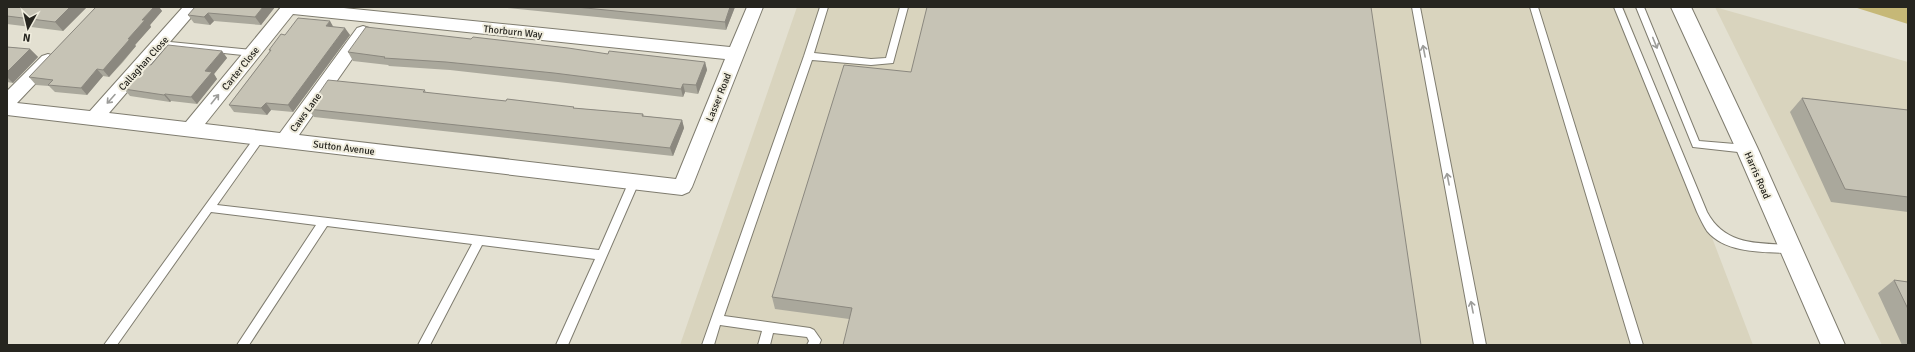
<svg xmlns="http://www.w3.org/2000/svg" width="1915" height="352" viewBox="0 0 1915 352" font-family="Signika,sans-serif">
<style>
.built{fill:#d9d4be}
.green{fill:#c6b877}
.lines{fill:none;stroke-linecap:round;stroke-linejoin:round}
.service-casing{stroke:#7f7c6f;stroke-width:2}
.minor-casing{stroke:#7f7c6f;stroke-width:2}
.tertiary-casing{stroke:#7f7c6f;stroke-width:2}
.service{fill:#fff;fill-rule:evenodd}
.minor{fill:#fff;fill-rule:evenodd}
.tertiary{fill:#fff;fill-rule:evenodd}
.wall{fill:#aaa89c}
.shaded-wall{fill:#8b887f}
.building{fill:#c6c3b5;stroke:#8b887f}
.oneway{stroke:#9d9d9a}
.labels{text-anchor:middle;stroke-width:4;stroke-linejoin:round;paint-order:stroke}
.street-label{font-size:10px;fill:#26251f;stroke:#f0edde}
</style>
<rect width="100%" height="100%" fill="#e3e0d1"/>
<path class="built" d="M797,7H1624L1753,345H680Z
M1715,7L1908,62V345H1882Z"/>
<path class="green" d="M1854,7H1908V24Z"/>
<g class="lines">
<g class="service-casing">
<path id="service" d="M820,7H828L814,53L871,59L886,58L900,7H908L893,63L871,65L812,60L724,316L810,328L814,330L821,340L819,345H807L809,341L807,337L773,333L770,345H758L762,331L720,325L714,345H702L804,56Z
M1412,7H1420L1486,345H1474Z
M1530,7H1538L1643,345H1631Z
M1614,7H1622L1707,212C1725,246 1758,243 1792,245L1796,246L1797,249L1796,252L1792,253C1765,252 1726,254 1707,231C1703,225 1700,218 1697,212Z
M1636,7H1644L1699,141L1747,145L1752,149L1750,152L1747,153L1693,147Z
M160,41L252,50L257,53L252,56L157,46L156,44L157,42Z
M260,133L263,134L265,137L263,140L217,205L599,250L630,179H638L639,182L568,345H556L595,259L482,245L430,345H418L472,244L327,226L249,345H237L316,225L211,212L117,345H104L257,134Z"/>
</g>
<g class="minor-casing">
<path id="minor" d="M183,7H200L109,113L186,122L281,7H334L730,47L747,7H763L692,187L689,192L682,195L7,115V91L42,56L48,54L54,56L57,60L54,64L17,103L90,111ZM293,14L725,59L676,179L299,135L371,32L369,28L363,26L357,28L280,133L205,124Z"/>
</g>
<g class="tertiary-casing">
<path id="tertiary" d="M1671,7H1691L1758,149L1845,345H1821L1736,149Z"/>
</g>
<use href="#service" class="service"/>
<use href="#minor" class="minor"/>
<use href="#tertiary" class="tertiary"/>
</g>
<path class="wall" d="M7,7H87L63,31L7,24Z
M96,7H159L162,11L150,25L151,27L135,45L136,46L123,62L109,77L103,76L87,95L55,92L49,86L36,85L29,77Z
M195,7H275L261,25L214,21L210,25L194,23L188,15Z
M497,7H735L726,30Z
M334,27L350,35L293,112L271,110L267,115L234,112L229,105L270,51L269,50L285,35Z
M7,47L30,49L38,57L13,83L7,82Z
M222,51L227,58L214,74L217,79L197,104L171,101L170,102L130,96L124,89L151,65Z
M348,52L608,54L705,62L707,70L698,94L685,92L683,97L558,82L450,70L389,66L388,65L353,61Z
M425,90L426,93L574,108L643,114L644,116L682,120L684,128L673,156L314,117L308,109Z
M1802,98L1908,110V212L1831,202L1790,112Z
M1894,280L1908,282V345H1902L1878,293Z
M772,297L1421,345L849,319L775,309Z"/>
<path class="shaded-wall" d="M70,7H87L63,31L55,22Z
M154,7H159L162,11L150,25L151,27L135,45L136,46L109,77L103,70L142,20Z
M263,7H275L261,25L255,17Z
M730,7H735L726,30L725,22Z
M208,13L214,21L210,25L204,17Z
M330,21L334,28L326,26Z
M345,28L350,35L293,112L288,105Z
M30,49L38,57L13,83L7,77V72Z
M222,51L227,58L214,74L217,79L197,104L191,97L205,71Z
M705,62L707,70L698,94L696,85Z
M97,69L103,76L87,95L81,88Z
M683,84L685,92L683,97L681,89Z
M165,94L171,101L170,102L164,95Z
M266,103L271,110L267,115L261,108Z
M682,120L684,128L673,156L670,148Z"/>
<path class="building" d="M7,7H70L55,22L7,16Z
M96,7H154L142,20H145L128,39H130L116,55L103,70L97,69L81,88L48,85L53,80L29,77Z
M195,7H263L255,17L208,13L204,17L188,15Z
M576,7H730L725,22Z
M927,7H1371L1421,345H843L852,308L772,297L844,65L911,72Z
M298,18L330,21L326,26L345,28L288,105L266,103L261,108L229,105L271,50H269L281,34L285,35Z
M366,27L471,39L473,37L568,48L608,54L609,51L705,62L696,85L683,84L681,89L554,73L446,62L384,58L385,57L348,52Z
M168,45L222,51L205,71L212,72L191,97L165,94L164,95L124,89L146,64L151,65Z
M7,47L30,49L7,72Z
M328,80L425,90L423,92L506,101L507,99L574,107L573,108L643,114L642,116L682,120L670,148L308,109Z
M1802,98L1908,110V197L1845,189Z
M1894,280L1908,282V309Z"/>
<defs><path id="oneway-shaft" d="M-6 0H5M1.5-3L5.5 0L1.5 3" fill="none" stroke-width="1.6" stroke-linecap="round" stroke-linejoin="round"/></defs>
<g class="oneway">
<use href="#oneway-shaft" transform="translate(1655 43) rotate(68)"/>
<use href="#oneway-shaft" transform="translate(1424 51) rotate(-101)"/>
<use href="#oneway-shaft" transform="translate(111 99) rotate(132)"/>
<use href="#oneway-shaft" transform="translate(215 99) rotate(-51)"/>
<use href="#oneway-shaft" transform="translate(1448 179) rotate(-101)"/>
<use href="#oneway-shaft" transform="translate(1472 307) rotate(-101)"/>
</g>
<g class="labels">
<g class="street-label">
<text transform="translate(513 31) rotate(6)" y="4">Thorburn Way</text>
<text transform="translate(143 63) rotate(-48)" y="4">Callaghan Close</text>
<text transform="translate(240 68) rotate(-51)" y="4">Carter Close</text>
<text transform="translate(718 97) rotate(-68)" y="4">Lasser Road</text>
<text transform="translate(305 112) rotate(-54)" y="4">Caws Lane</text>
<text transform="translate(344 147) rotate(7)" y="4">Sutton Avenue</text>
<text transform="translate(1758 175) rotate(66)" y="4">Harris Road</text>
</g>
</g>
<rect width="1915" height="352" fill="none" stroke="#26251f" stroke-width="16"/>
<g transform="translate(28 28) rotate(188)" stroke="#f0edde" stroke-width="3" paint-order="stroke">
<path d="M0-3L7 15L0 10L-7 15Z" fill="#26251f"/>
<text y="-6" font-size="11" font-weight="bold" text-anchor="middle" fill="#26251f">N</text>
</g>
</svg>
